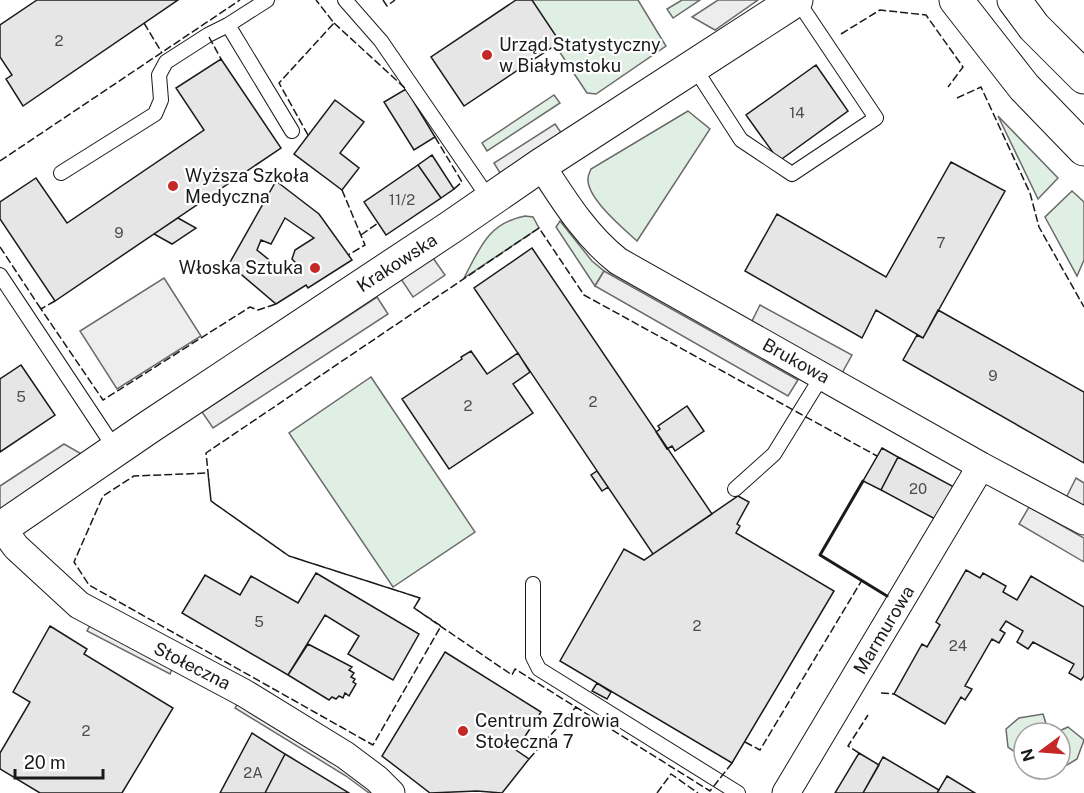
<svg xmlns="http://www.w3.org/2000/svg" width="1084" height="793" viewBox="0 0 1084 793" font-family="'Public Sans',sans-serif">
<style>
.green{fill:#e0efe3;stroke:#6a6a6a;stroke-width:1.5}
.parking{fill:#ededed;stroke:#6a6a6a;stroke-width:1.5}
.building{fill:#e6e6e6;stroke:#1a1a1a;stroke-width:1.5;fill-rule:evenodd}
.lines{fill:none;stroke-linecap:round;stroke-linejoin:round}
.lane-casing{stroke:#1a1a1a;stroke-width:16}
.street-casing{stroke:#1a1a1a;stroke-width:29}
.secondary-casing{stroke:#1a1a1a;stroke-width:35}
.lane{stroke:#fff;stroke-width:14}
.street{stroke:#fff;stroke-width:27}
.secondary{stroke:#fff;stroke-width:33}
.fence{stroke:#1a1a1a;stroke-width:1.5;stroke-dasharray:8 3;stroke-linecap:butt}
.wall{stroke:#1a1a1a;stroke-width:3}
.poi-dot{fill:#c62828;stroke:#fff;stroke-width:2}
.labels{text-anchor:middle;stroke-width:4.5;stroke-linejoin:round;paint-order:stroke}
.number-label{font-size:15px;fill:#4d4d4d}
.poi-label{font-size:18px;fill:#1a1a1a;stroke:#fff;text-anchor:start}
.street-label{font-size:18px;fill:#1a1a1a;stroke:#fff}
</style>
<rect width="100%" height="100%" fill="#fff"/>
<path class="green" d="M532,0H638L666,46L596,94L587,93L555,45Z
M682,0H700L673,18L667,9Z
M554,95L560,103L487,151L482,143Z
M688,111L710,129L637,241C624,229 586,198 588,178C588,175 590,172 591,169Z
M998,116L1058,178L1038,199Z
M1072,191L1084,202V260L1077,276L1045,217Z
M525,216L533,217L539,228L464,278C480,248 488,223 525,216Z
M560,221L592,261L604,271L595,286L556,227Z
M371,377L475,532L393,587L289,433Z
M1043,714L1049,733H1024L1023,758L1008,747L1006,729L1019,718Z
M1068,727L1084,740L1077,759L1062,768L1060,767V733H1055Z"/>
<path class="parking" d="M718,0H758L715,30L692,17Z
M555,124L562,134L500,173L494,163Z
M433,258L445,275L413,297L401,279Z
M604,271L798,380L788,396L595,286Z
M164,278L201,336L117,389L80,331Z
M377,297L388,314L213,428L202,412Z
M760,305L852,355L842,373L751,323Z
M64,444L85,456L0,513V486Z
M1076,478L1084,483V507L1066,498Z
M1029,507L1084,538V562L1019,524Z
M92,622L174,664L170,674L87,631Z
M241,699L382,793H369L346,776L235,708Z"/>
<path class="building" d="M37,0H178L23,106L6,79L12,75L0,57V25Z
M516,0H532L560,42L464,106L431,57Z
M221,59L281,148L55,301L0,219V202L36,178L67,223L204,130L176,88Z
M816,65L848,111L779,161L746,115Z
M406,89L435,137L414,150L384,102Z
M335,100L364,122L340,153L359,168L342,190L294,154Z
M432,155L454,189L441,198L418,165Z
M951,162L1005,191L923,338L876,310L862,338L745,271L777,214L886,277Z
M418,165L441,198L386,235L364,202Z
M276,181L319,214L352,260L308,288L306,285L276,304L229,264ZM285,218L314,238L295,250L292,259L297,264L284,272L257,250L261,240L271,244Z
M178,218L196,228L172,244L154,234Z
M532,248L712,514L653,554L474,288Z
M938,310L1084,392V463L903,360L917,335L923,338Z
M471,351L487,374L518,353L530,372L513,384L533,413L449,469L402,399L462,359L461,357Z
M21,365L55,415L0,452V379Z
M687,406L704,431L675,451L672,446L667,449L656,432L660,429L658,426Z
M882,448L898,457L881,490L863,481Z
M898,457L954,487L937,520L881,490Z
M597,471L608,487L602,491L591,475Z
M738,496L749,502L737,524L740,526L736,533L834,591L732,763L560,661L624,549L644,560Z
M966,570L980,578L983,573L1006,586L1003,592L1017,600L1031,576L1084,607V676L1081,680L1069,673L1074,664L1033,642L1028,649L1017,642L1023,631L1006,621L1000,630L1005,633L999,643L992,639L965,686L972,689L965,700L961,697L945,724L894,694L922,644L927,647L940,625L936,622Z
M316,573L419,634L393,680L348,654L359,636L325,615L288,675L182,613L205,575L240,595L251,576L298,603Z
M50,626L87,649L84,654L173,708L122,793H40L0,769V753L30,702L13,692Z
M308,644L352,667L349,670L354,673L351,677L355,679L353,682L356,684L349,696L345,693L343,698L339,696L336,699L332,697L329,700L288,675Z
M445,652L541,712L516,750L529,759L502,793L477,791L430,793L382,756Z
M597,683L611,692L607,699L592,691Z
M252,733L285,754L265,793H220Z
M859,753L879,765L863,793H835Z
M285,754L349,793H265Z
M883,757L939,790L937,793H863Z
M947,776L975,793H937Z"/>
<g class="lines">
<g class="lane-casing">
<path id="lane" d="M267,0L228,25L292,131
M345,0L381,41L490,200
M694,67L741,140L792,174L876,118L797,0
M61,173L155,114L161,100L159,75L166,62L208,35L228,25
M0,275L116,450
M735,489L774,454L822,376
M533,584V657L539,669L738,793"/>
</g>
<g class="street-casing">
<path id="street" d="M541,165C563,199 585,235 618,261L981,466L1084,521
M2,528L16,547L79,605L244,693L345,755L377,779L391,793
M786,793L981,466"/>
</g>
<g class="secondary-casing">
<path id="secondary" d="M956,0L1024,87L1084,149
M1014,0L1034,27L1084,77
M0,529L149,427L451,227L541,165L796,0"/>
</g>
<use href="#lane" class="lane"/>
<use href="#street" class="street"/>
<use href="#secondary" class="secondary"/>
<path class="fence" d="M383,0L387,6L395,0
M144,23L162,53
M334,23L406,89
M841,34L880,10L926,15L963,67L948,87
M209,37L221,59
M957,98L981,87L1030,193L1039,227L1084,307
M308,135L279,83L334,23L316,0
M435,137L462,182L454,189
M0,161L240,0
M342,190L365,245L348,255
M361,235L378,223
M0,247L41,309
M55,301L41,309L103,400L250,307L258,310L276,304
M208,473L211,501L289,556L420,598L414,608L441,626L373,745L89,585L74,562L103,496L134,476Z
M881,693L894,694
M745,742L760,750L862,580
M859,753L848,746L868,715
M529,759L576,707
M732,763L710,791L515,669L512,675L414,608L420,598L289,556L211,501L206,453L539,228L584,295L877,456
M657,793L671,774L698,793"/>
<path class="wall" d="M863,481L820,555L887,596"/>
</g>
<g class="poi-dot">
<circle cx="487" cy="55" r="6"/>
<circle cx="173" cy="186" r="6"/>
<circle cx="315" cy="268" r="6"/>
<circle cx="463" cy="731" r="6"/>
</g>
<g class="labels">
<g class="number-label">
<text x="59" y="46">2</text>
<text x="797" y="118">14</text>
<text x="402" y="205">11/2</text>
<text x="119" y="238">9</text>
<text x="941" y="248">7</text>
<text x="993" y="381">9</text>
<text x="21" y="402">5</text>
<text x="593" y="407">2</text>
<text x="468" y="411">2</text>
<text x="918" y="494">20</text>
<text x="259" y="627">5</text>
<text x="697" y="631">2</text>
<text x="958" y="651">24</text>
<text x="86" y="736">2</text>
<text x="253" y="778">2A</text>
</g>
<g class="poi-label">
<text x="499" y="51">Urząd Statystyczny<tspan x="499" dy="21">w Białymstoku</tspan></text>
<text x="185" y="182">Wyższa Szkoła<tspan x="185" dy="21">Medyczna</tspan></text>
<text x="303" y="274" text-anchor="end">Włoska Sztuka</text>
<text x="475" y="727">Centrum Zdrowia<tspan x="475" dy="21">Stołeczna 7</tspan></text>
</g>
<g class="street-label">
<text transform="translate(397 263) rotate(-33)" y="6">Krakowska</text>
<text transform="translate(796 361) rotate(29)" y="6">Brukowa</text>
<text transform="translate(884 630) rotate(-59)" y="6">Marmurowa</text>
<text transform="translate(192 666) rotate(27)" y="6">Stołeczna</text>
</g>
</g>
<g transform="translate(1042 751) rotate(254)"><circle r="28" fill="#ffffff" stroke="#a3a3a3" stroke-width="1.5"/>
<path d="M0-4.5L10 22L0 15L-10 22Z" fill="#c62828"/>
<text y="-9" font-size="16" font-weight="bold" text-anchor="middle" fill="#1a1a1a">N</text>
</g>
<path d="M15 769v9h88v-9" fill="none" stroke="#1a1a1a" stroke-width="3"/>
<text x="24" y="769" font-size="18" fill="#1a1a1a" stroke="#ffffff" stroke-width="4.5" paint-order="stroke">20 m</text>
</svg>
